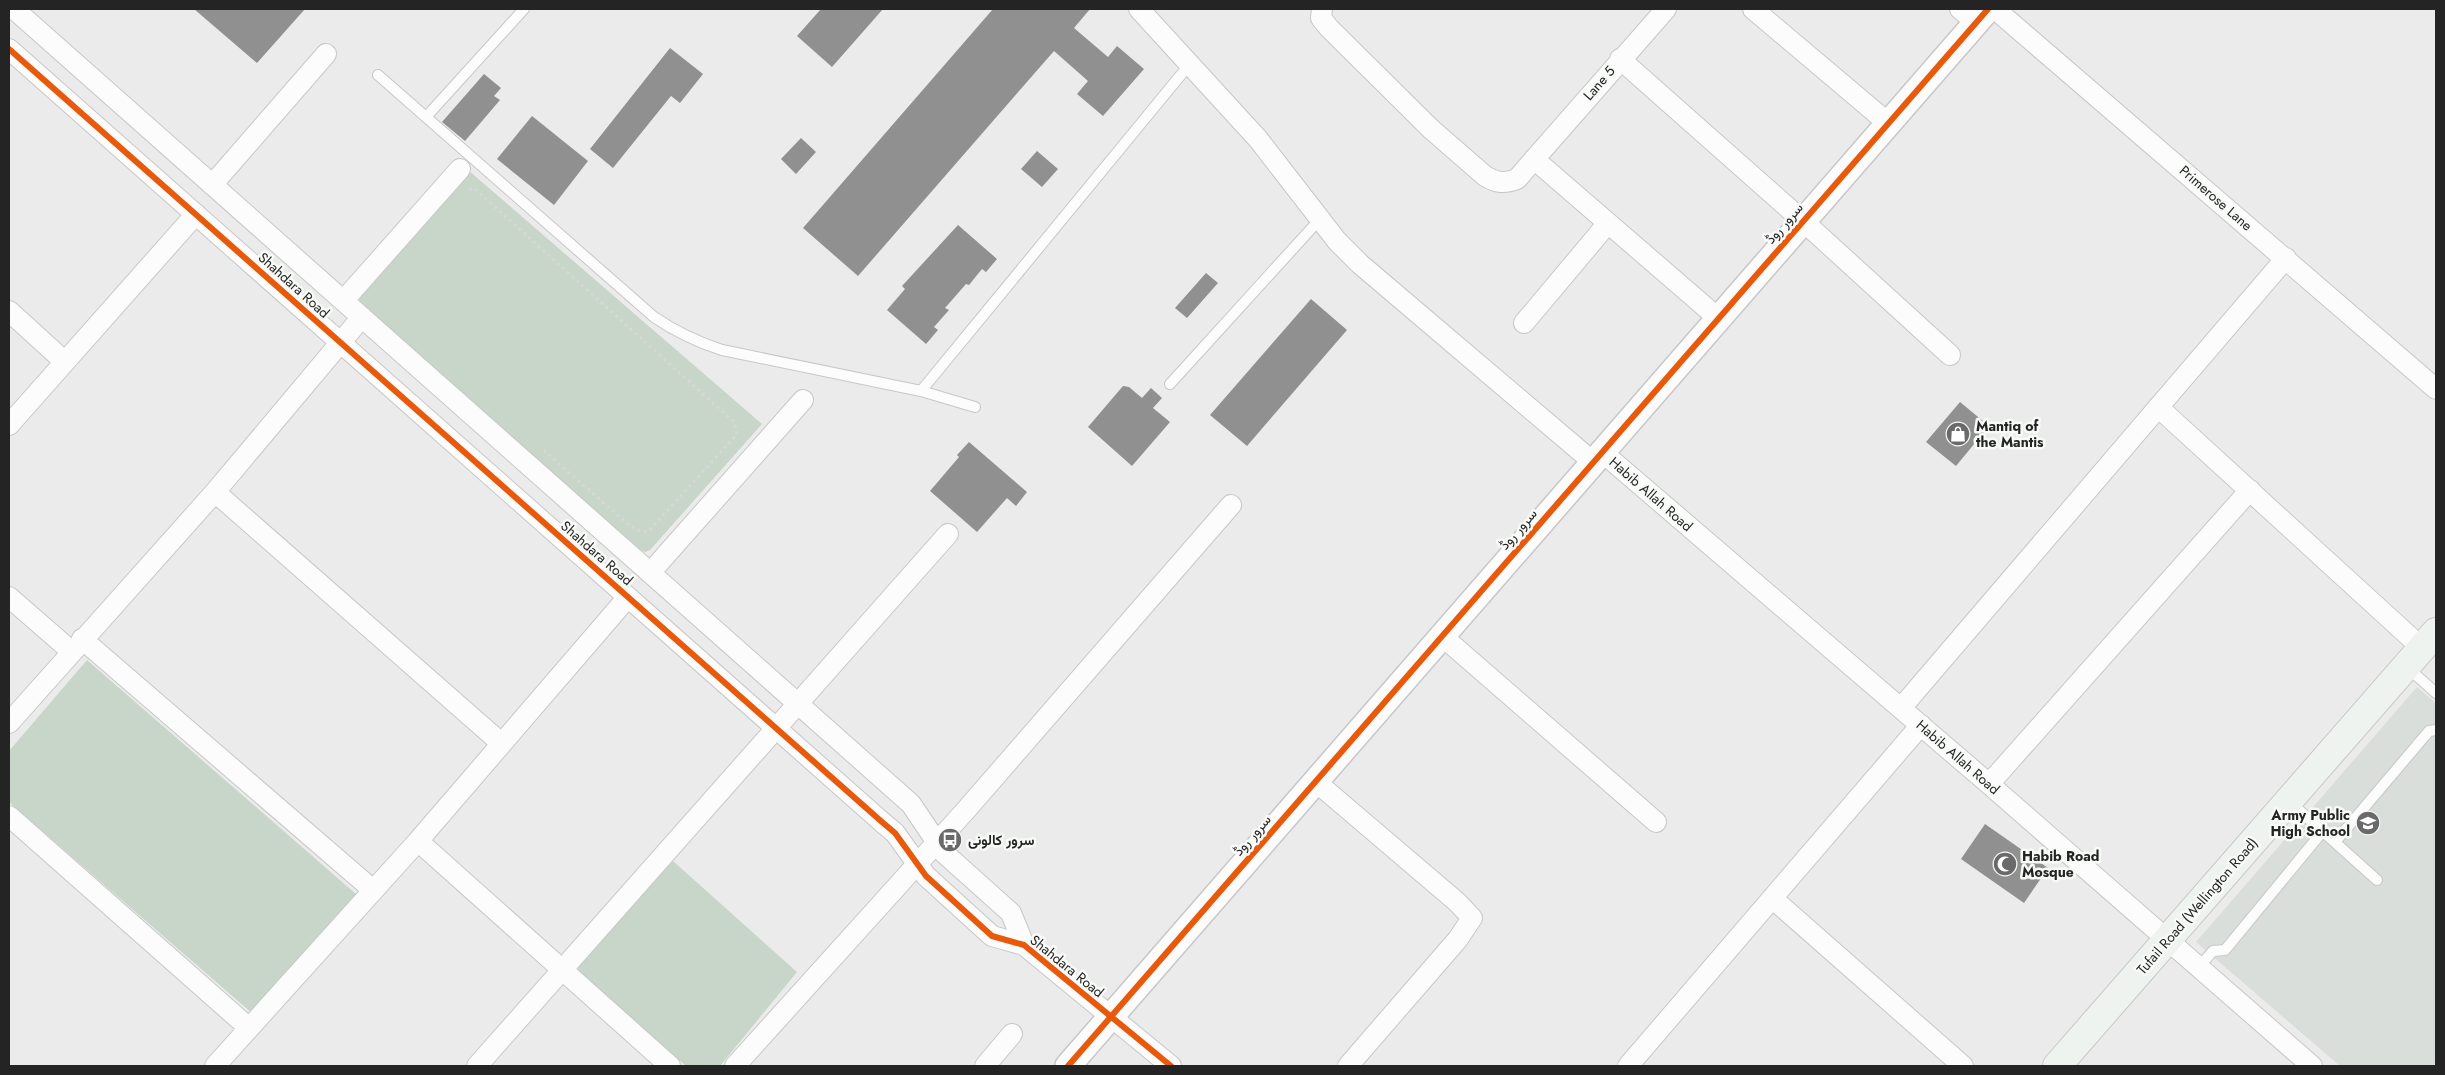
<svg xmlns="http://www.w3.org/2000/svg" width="2445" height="1075" viewBox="0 0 2445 1075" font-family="Jost,Vazirmatn,sans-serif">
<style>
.built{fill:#d9deda}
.green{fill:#c7d6c8}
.building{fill:#909090}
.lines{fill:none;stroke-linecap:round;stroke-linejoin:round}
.service-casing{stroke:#c7c7c7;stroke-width:12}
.minor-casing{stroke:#c7c7c7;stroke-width:22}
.tertiary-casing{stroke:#c7c7c7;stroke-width:28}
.secondary-casing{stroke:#c7c7c7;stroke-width:30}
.path{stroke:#d7d7d7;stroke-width:3;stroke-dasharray:2.5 4;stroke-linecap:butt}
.service{stroke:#fcfcfc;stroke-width:10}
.minor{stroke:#fcfcfc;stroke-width:20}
.tertiary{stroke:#fcfcfc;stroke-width:25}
.secondary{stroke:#eef3ef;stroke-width:28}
.cycleway-casing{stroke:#f7faf7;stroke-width:9}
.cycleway{stroke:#e8590c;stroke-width:6}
.labels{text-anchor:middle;stroke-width:5;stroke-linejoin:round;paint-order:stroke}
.street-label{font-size:14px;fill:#232423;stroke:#f7faf7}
.poi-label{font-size:14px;font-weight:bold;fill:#232423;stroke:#f7faf7;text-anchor:start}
</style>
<rect width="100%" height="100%" fill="#ebebeb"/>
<path class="built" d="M2417,687L2436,703V1066H2340L2196,942Z"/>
<path class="green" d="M468,170L762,424L650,550L645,552L635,547L362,307L358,295Z
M87,660L357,895L253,1014L9,802V751Z
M673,861L797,972L720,1066H686L581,975L577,966L580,960Z"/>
<path class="building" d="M194,9H305L257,63Z
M821,9H883L832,67L797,36Z
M993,9H1090L1074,28L1108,57L1117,46L1144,69L1103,116L1077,94L1088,81L1054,51L858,276L803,228Z
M670,48L703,74L680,103L671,96L613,168L590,149Z
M484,74L501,88L494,96L500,100L465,141L442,122Z
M532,116L588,161L554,205L497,159Z
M801,138L816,152L796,174L781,159Z
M1037,151L1058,169L1042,187L1021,169Z
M958,225L997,259L986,272L982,269L969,285L966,284L945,308L949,310L934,327L938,330L926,344L887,310L905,289L902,286Z
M1206,273L1218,283L1187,318L1175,308Z
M1311,299L1347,330L1247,446L1210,415Z
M1123,386L1129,387L1142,398L1151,388L1162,398L1153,408L1170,422L1132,466L1088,427Z
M1960,402L1989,426L1956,466L1926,442Z
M969,442L1027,492L1016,506L1007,498L977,532L930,491L959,457L957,455Z
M1985,824L2048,868L2024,903L1961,859Z"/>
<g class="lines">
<g class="service-casing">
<path id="service" d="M378,75L654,317C676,332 697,342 722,350L921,391L975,407
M426,117L524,9
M1170,384L1320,219
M921,391L1189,65
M2407,667L2436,693
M2290,802L2377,880
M2335,842L2429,731L2436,730
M2198,968L2213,951L2225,950L2323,831"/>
</g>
<g class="minor-casing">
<path id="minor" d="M14,9L911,804L944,853L1011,913L1024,945
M1139,9L1258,139L1337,241L1360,264L1593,462
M1322,9L1321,18L1329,28L1431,129L1485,176C1497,183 1504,184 1517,179L1666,9
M1753,9L1888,123
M1960,9L1976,22
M1995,9L2436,389
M9,49L882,822L895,833L926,876L992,936L1024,945L1171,1066
M1620,59L1803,221L1950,355
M1534,159L1718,318
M212,185L326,54
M344,300L460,169
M9,311L65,362
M1524,323L1608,223
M2158,407L2422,648
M9,425L196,214
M1602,452L1989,784L2312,1066
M215,492L501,743
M650,573L803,400
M9,597L71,651
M1442,636L1656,822
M82,639L373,890
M1901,708L2286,258
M9,723L215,492L362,317
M1315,781L1457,902L1472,918L1458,939L1348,1066
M1989,784L2250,490
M9,816L249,1028
M418,841L670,1066
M1772,898L1963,1066
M215,1066L418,841L628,597
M477,1066L948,534
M735,1066L966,810L1231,505
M985,1066L1012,1034
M1628,1066L1921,725"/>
</g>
<g class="tertiary-casing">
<path id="tertiary" d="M1068,1066L1988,9"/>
</g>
<g class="secondary-casing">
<path id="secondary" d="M2057,1066L2436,632"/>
</g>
<path class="path" d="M469,189H475L734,422L737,434L648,532L640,531L629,525L541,448"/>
<use href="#service" class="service"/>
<use href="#minor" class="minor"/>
<use href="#tertiary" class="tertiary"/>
<use href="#secondary" class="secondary"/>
<g class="cycleway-casing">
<path id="cycleway" d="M9,49L882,822L895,833L926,876L992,936L1024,945L1171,1066
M1068,1066L1988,9"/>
</g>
<use href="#cycleway" class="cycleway"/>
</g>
<defs>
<g id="shop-disc" transform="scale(1.25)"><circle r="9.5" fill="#696a69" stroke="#f7faf7"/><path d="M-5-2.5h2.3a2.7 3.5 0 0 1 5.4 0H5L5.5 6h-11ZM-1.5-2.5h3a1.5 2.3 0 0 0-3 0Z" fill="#fff"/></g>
<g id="school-disc" transform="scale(1.25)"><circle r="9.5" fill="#696a69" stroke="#f7faf7"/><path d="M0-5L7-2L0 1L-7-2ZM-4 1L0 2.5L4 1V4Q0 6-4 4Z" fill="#fff"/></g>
<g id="bus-disc" transform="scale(1.25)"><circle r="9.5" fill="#696a69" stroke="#f7faf7"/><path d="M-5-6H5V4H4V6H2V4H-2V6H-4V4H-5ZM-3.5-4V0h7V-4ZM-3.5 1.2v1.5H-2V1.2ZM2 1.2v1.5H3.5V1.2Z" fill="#fff"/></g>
<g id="mosque-disc" transform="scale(1.25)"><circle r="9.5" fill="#696a69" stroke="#f7faf7"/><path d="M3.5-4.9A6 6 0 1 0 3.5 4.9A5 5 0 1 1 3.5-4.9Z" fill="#fff"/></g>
</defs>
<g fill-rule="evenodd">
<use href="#shop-disc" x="1958" y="434"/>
<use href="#school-disc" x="2368" y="823"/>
<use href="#bus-disc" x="950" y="840"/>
<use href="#mosque-disc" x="2005" y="864"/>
</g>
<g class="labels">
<g class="street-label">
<text transform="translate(1599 83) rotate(-49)" y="5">Lane 5</text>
<text transform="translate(2216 198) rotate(41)" y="5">Primerose Lane</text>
<text transform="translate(1784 223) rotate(-49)" y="5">سرور روڈ</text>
<text transform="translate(294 285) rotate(42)" y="5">Shahdara Road</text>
<text transform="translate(1651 494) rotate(41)" y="5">Habib Allah Road</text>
<text transform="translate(1518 529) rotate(-49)" y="5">سرور روڈ</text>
<text transform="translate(597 553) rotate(41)" y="5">Shahdara Road</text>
<text transform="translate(1958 757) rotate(41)" y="5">Habib Allah Road</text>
<text transform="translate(1252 835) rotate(-49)" y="5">سرور روڈ</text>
<text transform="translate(2197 906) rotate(-49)" y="5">Tufail Road (Wellington Road)</text>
<text transform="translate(1067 966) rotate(39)" y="5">Shahdara Road</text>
</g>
<g class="poi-label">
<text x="1976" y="431">Mantiq of<tspan x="1976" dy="16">the Mantis</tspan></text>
<text x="2350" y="820" text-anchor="end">Army Public<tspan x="2350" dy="16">High School</tspan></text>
<text x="968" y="845">سرور کالونی</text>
<text x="2022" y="861">Habib Road<tspan x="2022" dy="16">Mosque</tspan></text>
</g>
</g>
<rect width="2445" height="1075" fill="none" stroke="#232423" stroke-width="20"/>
</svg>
